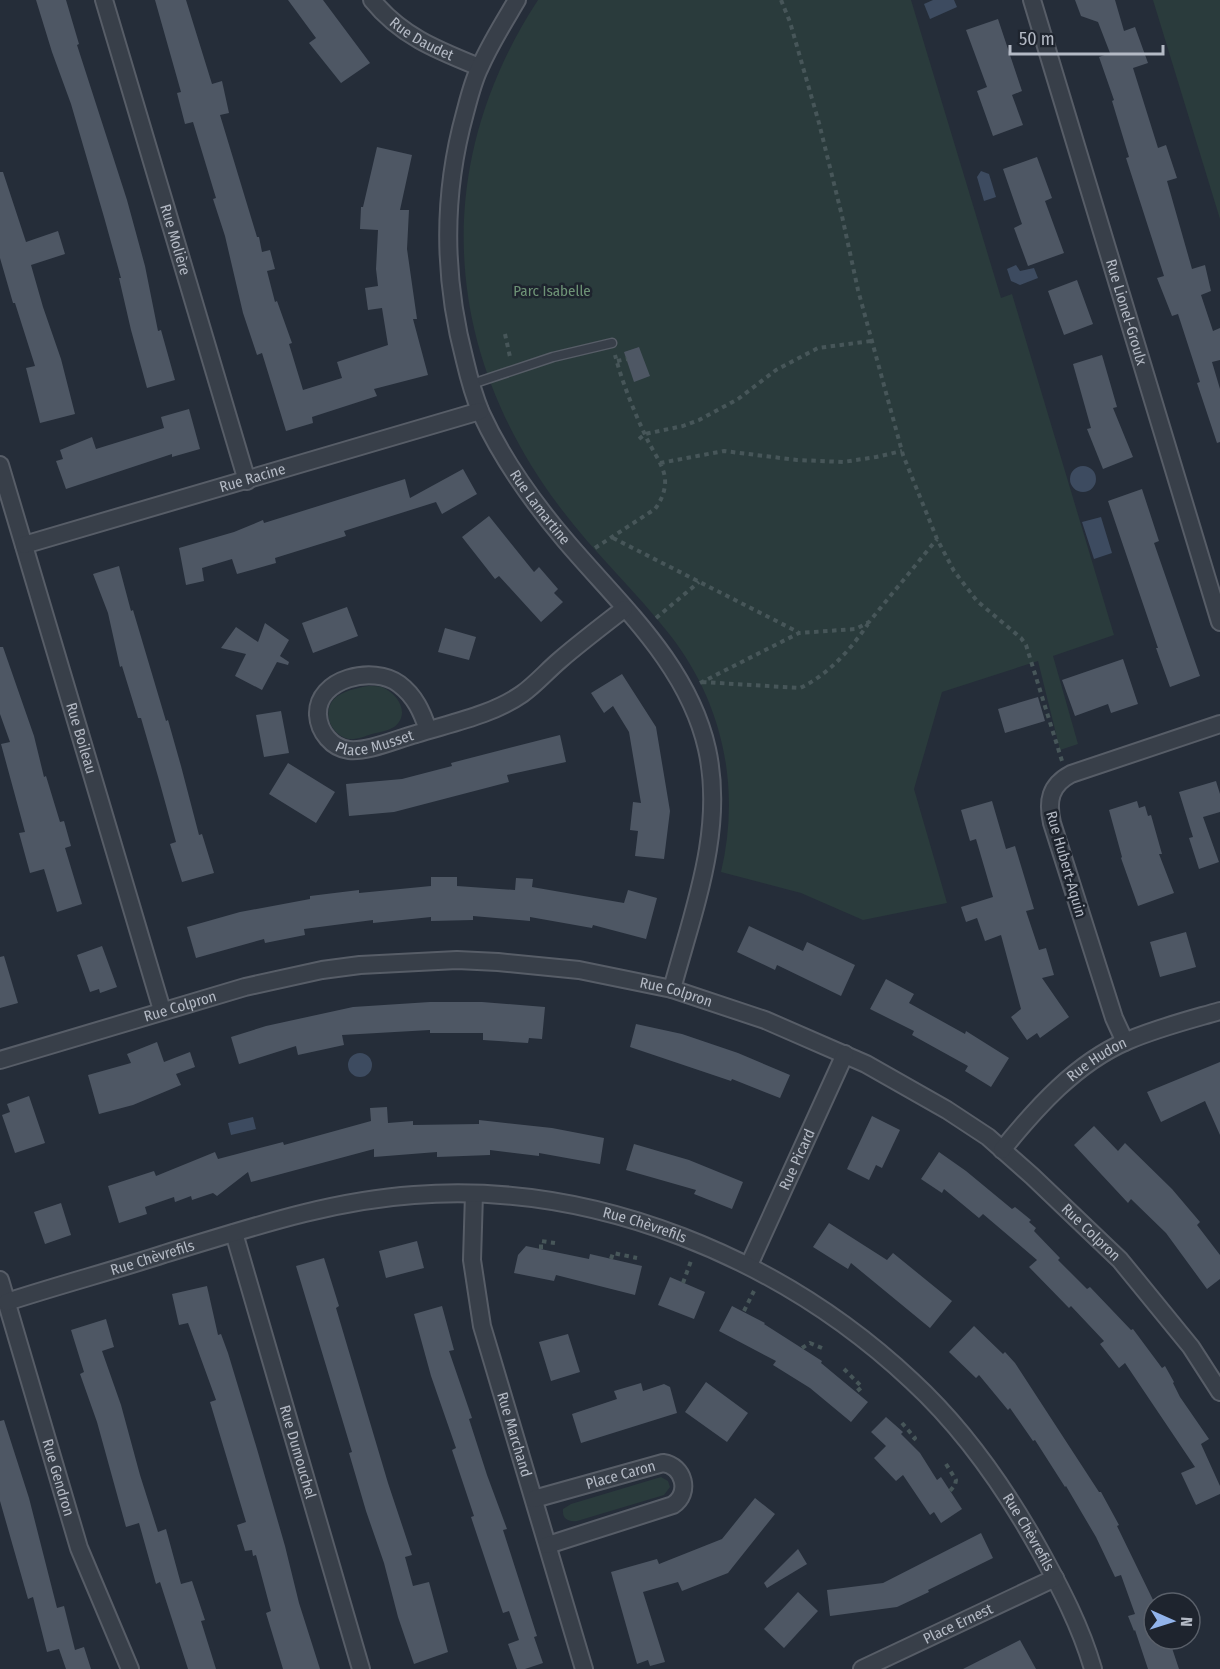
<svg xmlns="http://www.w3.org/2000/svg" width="1220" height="1669" viewBox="0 0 1220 1669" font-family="'Fira Sans Condensed',sans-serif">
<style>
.green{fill:#2a3b3c}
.water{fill:#3d4b60}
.building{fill:#4e5764}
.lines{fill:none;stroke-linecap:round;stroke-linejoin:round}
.service-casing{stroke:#575d67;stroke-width:11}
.minor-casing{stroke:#575d67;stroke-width:20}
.path{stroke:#475659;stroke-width:4;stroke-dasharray:4.5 4.5;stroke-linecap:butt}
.service{stroke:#383f49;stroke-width:8}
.minor{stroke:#383f49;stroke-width:16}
.labels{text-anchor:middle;stroke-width:5;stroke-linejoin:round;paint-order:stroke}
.street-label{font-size:15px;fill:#b4bac5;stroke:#1e242e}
.park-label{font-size:15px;fill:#6e9376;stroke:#1e242e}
</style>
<rect width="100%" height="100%" fill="#252d39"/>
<path class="green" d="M538,0H911L1001,298L1012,294L1114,635L1053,656L1078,744L1060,750L1038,661L942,692L914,789L947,903L863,920L801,893L721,872C741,788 723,703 670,635C635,590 593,552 559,506C442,350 430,165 538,0Z
M1153,0H1220V219Z
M368,686C373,686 378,686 382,687C398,694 411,714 394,727C388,731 379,732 372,734C365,736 357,740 349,739C332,736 321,713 334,699C342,691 357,688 368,686Z
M661,1477L668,1481L670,1487L664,1495L577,1521C568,1522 562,1519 563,1509L571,1504Z"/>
<path class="water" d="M933,0H954L957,7L930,19L924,4Z
M981,171L989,174L996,197L984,201L977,177Z
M1016,265L1020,271L1034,268L1038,278L1020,285L1011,281L1007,269Z
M1070 479a13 13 0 1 1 26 0a13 13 0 1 1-26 0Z
M1101,517L1112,553L1094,559L1082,522Z
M348 1065a12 12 0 1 1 24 0a12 12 0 1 1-24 0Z
M253,1117L256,1129L231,1135L228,1123Z"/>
<path class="building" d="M36,0H66L79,44L77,45L127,200L145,266L158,331L161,330L175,380L147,388L131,330L119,278H121L104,217L71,104L52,52Z
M155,0H186L212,84L222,81L229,113L220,115L257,237H259L262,252L270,250L275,269L267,271L275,302L277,301L292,343L289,344L303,390L342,378L337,362L388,345L382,308L368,310L365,288L378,286L376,269L378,230L360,229L361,207H363L377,147L412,155L400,210H409L407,249L417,319H413L428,375L374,389L377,396L312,417L313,423L286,431L262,353L257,355L243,313L225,236L213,199L216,198L193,122L185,124L177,93L181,92Z
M288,0H323L370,63L341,83L309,43L316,38Z
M1075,0H1115L1124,31L1135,27L1148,63L1133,68L1158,148L1166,145L1177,178L1167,181L1192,269L1205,265L1211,291L1201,295L1213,331L1220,328V360L1212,362L1220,389V442L1217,443L1197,383L1200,382L1178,314L1172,316L1157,278L1164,276L1126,158L1129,157L1112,101L1114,100L1099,57L1110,53L1098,22L1081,16Z
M998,19L1022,91L1012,95L1023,125L993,136L977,91L987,87L966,30Z
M1037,157L1052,198L1045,201L1064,253L1028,266L1014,228L1022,224L1003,169Z
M0,172H3L26,242L58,231L65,254L31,265L43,307L61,359L75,414L40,423L26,368L35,366L15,303H13L0,258Z
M1077,280L1093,324L1064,335L1048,291Z
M639,347L650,376L634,382L624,352Z
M1102,355L1117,407L1113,408L1133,457L1103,469L1087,429L1091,428L1073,364Z
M189,409L200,449L172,457V454L66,489L56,461L63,459L60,450L92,437L96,449L164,428L161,417Z
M463,469L477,494L442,514L436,502L344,531L346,536L275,558L276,563L237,574L232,559L202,568L204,581L186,585L179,548L234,532L263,520L264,523L405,479L410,498Z
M1142,489L1159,541L1154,543L1200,676L1170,687L1156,648H1158L1108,501Z
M489,516L534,572L539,567L558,589L554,593L563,602L541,622L499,576L495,579L462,537Z
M119,566L131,611L133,610L166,721L168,720L181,766L199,835L202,834L214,873L182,882L170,844L176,842L159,780L141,718H138L122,666L120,667L108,613L93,574Z
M347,607L358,636L313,653L302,623Z
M265,623L289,640L280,656L289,662L288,665L277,662L262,690L235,676L246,654L221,648L236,627L258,642Z
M445,628L476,637L469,660L438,652Z
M0,647H3L34,736L44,777L46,776L60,822L64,821L71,846L65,848L82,904L57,912L44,869L30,873L19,833L25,832L1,744L10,742L0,714Z
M1123,659L1138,704L1111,713L1108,704L1075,716L1062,680Z
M622,674L656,727L670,811L664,859L635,856L638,831L630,830L633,802L641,803L629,732L613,706L604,713L591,693Z
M1038,697L1045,721L1005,733L998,709Z
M281,711L289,753L264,757L256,715Z
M560,735L566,762L507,775L509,782L394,812L349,816L346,784L402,779L452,766L451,763Z
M288,763L335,792L316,823L269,794Z
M1216,781L1220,794V812L1203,817L1219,862L1199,869L1189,838L1193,837L1179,792Z
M992,801L1006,849L1015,846L1034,909L1026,911L1039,950L1046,948L1054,975L1042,978L1069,1017L1040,1038L1037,1033L1027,1040L1011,1017L1021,1009L1001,935L985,941L977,918L966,922L961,907L993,897L976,839L970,841L961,810Z
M1137,801L1139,808L1145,806L1148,816L1151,815L1162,854H1159L1174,893L1138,906L1121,858L1122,857L1109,810Z
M431,877H457V886L515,890L516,878L533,879L532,887L624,903L628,890L657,898L646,939L593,925L592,928L530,917V921L473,916V920L431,921V917L373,923V920L304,929L305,935L265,943L264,939L196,958L187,927L240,912L310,899V896L359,890V893L431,886Z
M749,926L803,951L807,942L855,965L841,996L777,965L775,970L737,952Z
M1186,932L1196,967L1160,977L1150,942Z
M102,946L117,987L100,993L99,989L90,992L77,955Z
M4,956L18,1003L0,1008V957Z
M886,979L914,994L909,1003L965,1034L966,1031L1009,1058L991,1087L965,1071L968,1066L912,1035L914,1031L870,1009Z
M430,1002H482L545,1007L542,1039L529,1038L528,1043L483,1040V1033H430V1030L342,1035L344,1045L298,1055L296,1046L239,1064L231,1037L266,1026L353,1007Z
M636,1024L682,1034L738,1053L790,1075L780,1098L732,1079L731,1081L630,1047Z
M157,1042L164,1062L190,1052L195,1067L176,1074L181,1085L133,1105L99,1114L88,1075L131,1063L127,1054Z
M1220,1062V1135L1205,1101L1161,1122L1147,1092Z
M29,1096L45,1143L15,1153L2,1115L10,1112L7,1104Z
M387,1107L388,1123L413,1121V1125L479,1124V1120L552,1128L604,1138L600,1164L539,1153V1156L490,1150V1155L437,1157V1152L374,1157V1149L251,1182L248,1172L217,1196L213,1193L192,1200L191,1196L175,1202L174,1197L145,1207L147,1214L119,1223L108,1186L154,1171L156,1176L215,1152L218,1159L283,1142L284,1145L371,1121L370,1108Z
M872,1116L900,1130L882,1168L876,1165L869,1180L847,1169Z
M1094,1126L1118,1151L1125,1143L1172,1189L1200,1222L1197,1225L1220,1255V1279L1207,1289L1166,1233L1131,1199L1128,1203L1074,1145Z
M634,1144L689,1160L743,1182L732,1209L694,1194L696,1190L626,1170Z
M939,1152L966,1171L1012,1209L1015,1207L1031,1220L1029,1222L1036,1228L1034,1231L1060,1258L1058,1260L1087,1289L1090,1287L1131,1330L1133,1329L1162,1368L1165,1366L1174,1382L1173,1383L1180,1397L1209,1439L1201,1444L1220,1486V1494L1196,1505L1181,1473L1195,1467L1125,1363L1119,1368L1100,1344L1104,1341L1071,1306L1069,1308L1029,1267L1037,1260L983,1214L979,1218L944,1189L942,1193L921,1179Z
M61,1203L71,1235L45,1244L34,1212Z
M829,1223L887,1260L893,1253L952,1301L930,1328L851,1263L848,1269L813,1247Z
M417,1241L424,1268L386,1278L379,1251Z
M526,1246L589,1259L590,1254L642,1266L635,1295L556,1275L554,1281L514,1273L518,1255Z
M324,1258L339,1306L336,1308L388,1483L412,1555L405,1557L413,1586L429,1582L448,1652L414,1664L398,1617L384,1563L366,1511L349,1453L352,1452L296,1266Z
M670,1277L705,1292L694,1319L658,1305Z
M207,1286L218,1335L221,1334L228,1353L257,1449L285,1546L299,1603L320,1669H283L266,1613L271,1611L256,1555L253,1556L252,1550L245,1551L237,1525L246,1522L210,1402L216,1400L188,1323L179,1325L172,1294Z
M442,1306L454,1350L449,1351L472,1418L469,1419L487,1475L507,1529L503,1530L537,1636L534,1637L543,1663L525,1669H517L508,1644L519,1640L509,1611L503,1613L471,1517L474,1516L452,1450L456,1448L431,1376L414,1314Z
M732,1306L765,1323L764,1324L822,1361L821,1363L868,1402L851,1422L810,1388L773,1365L776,1361L719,1331Z
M106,1319L114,1347L102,1351L121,1405L140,1475L158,1532L166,1529L181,1584L192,1581L205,1620L201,1621L216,1669H188L160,1582L156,1584L139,1523L126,1527L97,1422L80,1374L84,1372L71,1330Z
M974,1326L1003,1354L1005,1352L1015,1363L1099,1492H1101L1119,1525L1117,1526L1154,1602V1639H1169L1179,1669H1148L1135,1630L1134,1631L1128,1616L1135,1614L1121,1575L1115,1577L1096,1537L1066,1486L1065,1487L1035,1440L1033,1441L1010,1408L1008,1410L979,1375L976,1378L949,1352Z
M568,1334L580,1372L551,1381L539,1342Z
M706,1382L748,1413L727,1442L685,1412Z
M641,1383L643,1391L664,1384L670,1387L677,1413L581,1443L572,1414L617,1399L614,1391Z
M886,1417L903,1432L901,1434L920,1453L937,1480L941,1477L962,1509L941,1523L934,1512L930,1515L903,1475L896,1481L874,1458L886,1446L871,1432Z
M4,1420L29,1498L57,1608L64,1606L75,1650L84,1647L91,1669H66L59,1649L47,1652L33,1597L28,1599L0,1501V1421Z
M755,1498L775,1514L728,1573L682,1591L678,1582L643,1592L665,1662L650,1666L648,1660L637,1664L611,1572L657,1559L659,1564L722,1539Z
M981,1533L993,1558L928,1590L929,1592L897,1607L830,1616L827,1590L883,1583Z
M798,1549L807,1564L767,1588L764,1583Z
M798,1592L818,1611L784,1648L764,1629Z
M1020,1640L1036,1669H963Z"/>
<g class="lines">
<g class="service-casing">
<path id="service" d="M472,384L553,357L612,343"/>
</g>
<g class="minor-casing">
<g id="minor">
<path id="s1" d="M104,0L247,481"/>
<path id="s2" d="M372,0C401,36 437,50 479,67"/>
<path id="s3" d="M517,0C504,22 490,44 480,67C473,81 469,98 465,113C442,196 443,278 465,361C469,378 474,396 481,413C502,459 532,501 565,540C619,604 688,664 707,749C725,830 693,911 672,989"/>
<path id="s4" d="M1032,0L1220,622"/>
<path id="s5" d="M0,465L162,1010"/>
<path id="s6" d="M24,545L480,411"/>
<path id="s7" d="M428,730C422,712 415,696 399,684C374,665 316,678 318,715C319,732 332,748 349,750C368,752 397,739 416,734C451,723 492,715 522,694C536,684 547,671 560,660C581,642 602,626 624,609"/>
<path d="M1125,1042L1114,1018L1052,823C1047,801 1050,785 1071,774L1220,724"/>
<path id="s8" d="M0,1060L245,987L322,970L360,965L457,960L498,962L579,970L672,989L765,1020L866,1064L947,1110L988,1137L1032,1176L1120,1260L1191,1347L1220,1392"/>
<path id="s9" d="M1002,1150C1036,1108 1076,1063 1127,1041C1157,1028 1189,1020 1220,1011"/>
<path id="s10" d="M474,1194L472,1260L482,1326L584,1669"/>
<path id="s11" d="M234,1233L361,1669"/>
<path id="s12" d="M749,1265L845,1054"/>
<path id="s13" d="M0,1280L79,1548L130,1669"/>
<path id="s14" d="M7,1302C59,1285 112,1271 164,1254C247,1229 327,1201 414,1195C595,1181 781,1258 912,1381C964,1429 1005,1488 1039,1549C1060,1587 1081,1627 1093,1669"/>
<path id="s15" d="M534,1499L663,1463C684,1466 691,1493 673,1505L548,1545"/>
<path id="s16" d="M862,1669L1055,1578"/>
</g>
</g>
<path class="path" d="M781,0L790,22L819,123L842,216L858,290L903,455L937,539L954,571L977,601L1021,638L1026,645L1062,761
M505,334L510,357
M617,361L627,359
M639,439L645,434L683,426L699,420L738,399L776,370L818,348L871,341
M660,463L724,451L797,460L843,462L876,457L902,451
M613,538L798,632
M595,548L655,509C661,501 666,490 665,479C664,466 654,453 648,441C635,414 623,385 615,355
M656,618L699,582
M702,682L800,688C828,675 851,649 868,624
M700,683L799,633L856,629L869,622L937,539
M541,1249V1241L555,1243
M611,1259L613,1253L637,1258
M683,1283L692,1258
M744,1311L754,1291
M802,1348L810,1343L822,1348
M844,1369L862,1387L856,1392
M902,1423L915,1438L910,1443
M946,1464L956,1480L955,1485L950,1491"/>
<use href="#service" class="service"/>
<use href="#minor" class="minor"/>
</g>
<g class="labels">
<g class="street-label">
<text dy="5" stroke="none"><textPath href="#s2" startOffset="64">Rue Daudet</textPath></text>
<text dy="5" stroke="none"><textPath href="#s1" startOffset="250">Rue Molière</textPath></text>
<text dy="5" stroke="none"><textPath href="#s4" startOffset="326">Rue Lionel-Groulx</textPath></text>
<text dy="5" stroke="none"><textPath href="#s6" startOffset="238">Rue Racine</textPath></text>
<text dy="5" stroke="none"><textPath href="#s3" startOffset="542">Rue Lamartine</textPath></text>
<text dy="5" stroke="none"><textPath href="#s7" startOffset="236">Place Musset</textPath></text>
<text dy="5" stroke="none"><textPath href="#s5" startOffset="285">Rue Boileau</textPath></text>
<text transform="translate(1066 864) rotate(74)" y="5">Rue Hubert-Aquin</text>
<text dy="5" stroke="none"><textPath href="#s8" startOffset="692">Rue Colpron</textPath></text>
<text dy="5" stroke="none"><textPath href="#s8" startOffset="188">Rue Colpron</textPath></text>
<text dy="5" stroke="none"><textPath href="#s9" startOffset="132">Rue Hudon</textPath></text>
<text dy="5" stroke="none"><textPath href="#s12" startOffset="116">Rue Picard</textPath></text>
<text dy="5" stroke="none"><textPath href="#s14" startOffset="656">Rue Chèvrefils</textPath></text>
<text dy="5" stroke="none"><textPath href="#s8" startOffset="1178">Rue Colpron</textPath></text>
<text dy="5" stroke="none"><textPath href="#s14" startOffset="152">Rue Chèvrefils</textPath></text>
<text dy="5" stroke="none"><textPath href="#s10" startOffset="246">Rue Marchand</textPath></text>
<text dy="5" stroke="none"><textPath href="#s11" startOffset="228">Rue Dumouchel</textPath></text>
<text dy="5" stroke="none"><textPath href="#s15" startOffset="90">Place Caron</textPath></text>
<text dy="5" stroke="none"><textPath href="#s13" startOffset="206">Rue Gendron</textPath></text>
<text dy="5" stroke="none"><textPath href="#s14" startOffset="1160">Rue Chèvrefils</textPath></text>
<text dy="5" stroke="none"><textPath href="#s16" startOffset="106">Place Ernest</textPath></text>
</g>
<g class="park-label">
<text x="552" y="296">Parc Isabelle</text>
</g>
</g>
<g transform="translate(1172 1621) rotate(93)"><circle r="28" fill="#1e242e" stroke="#5a606a" stroke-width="1.5"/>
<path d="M0-4.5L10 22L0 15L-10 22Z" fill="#92b4eb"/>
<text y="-9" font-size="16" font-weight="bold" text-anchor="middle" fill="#b4bac5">N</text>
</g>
<path d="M1010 45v9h153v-9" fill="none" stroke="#b4bac5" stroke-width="3"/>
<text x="1019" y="45" font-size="18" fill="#b4bac5" stroke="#1e242e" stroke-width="4.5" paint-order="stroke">50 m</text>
</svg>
